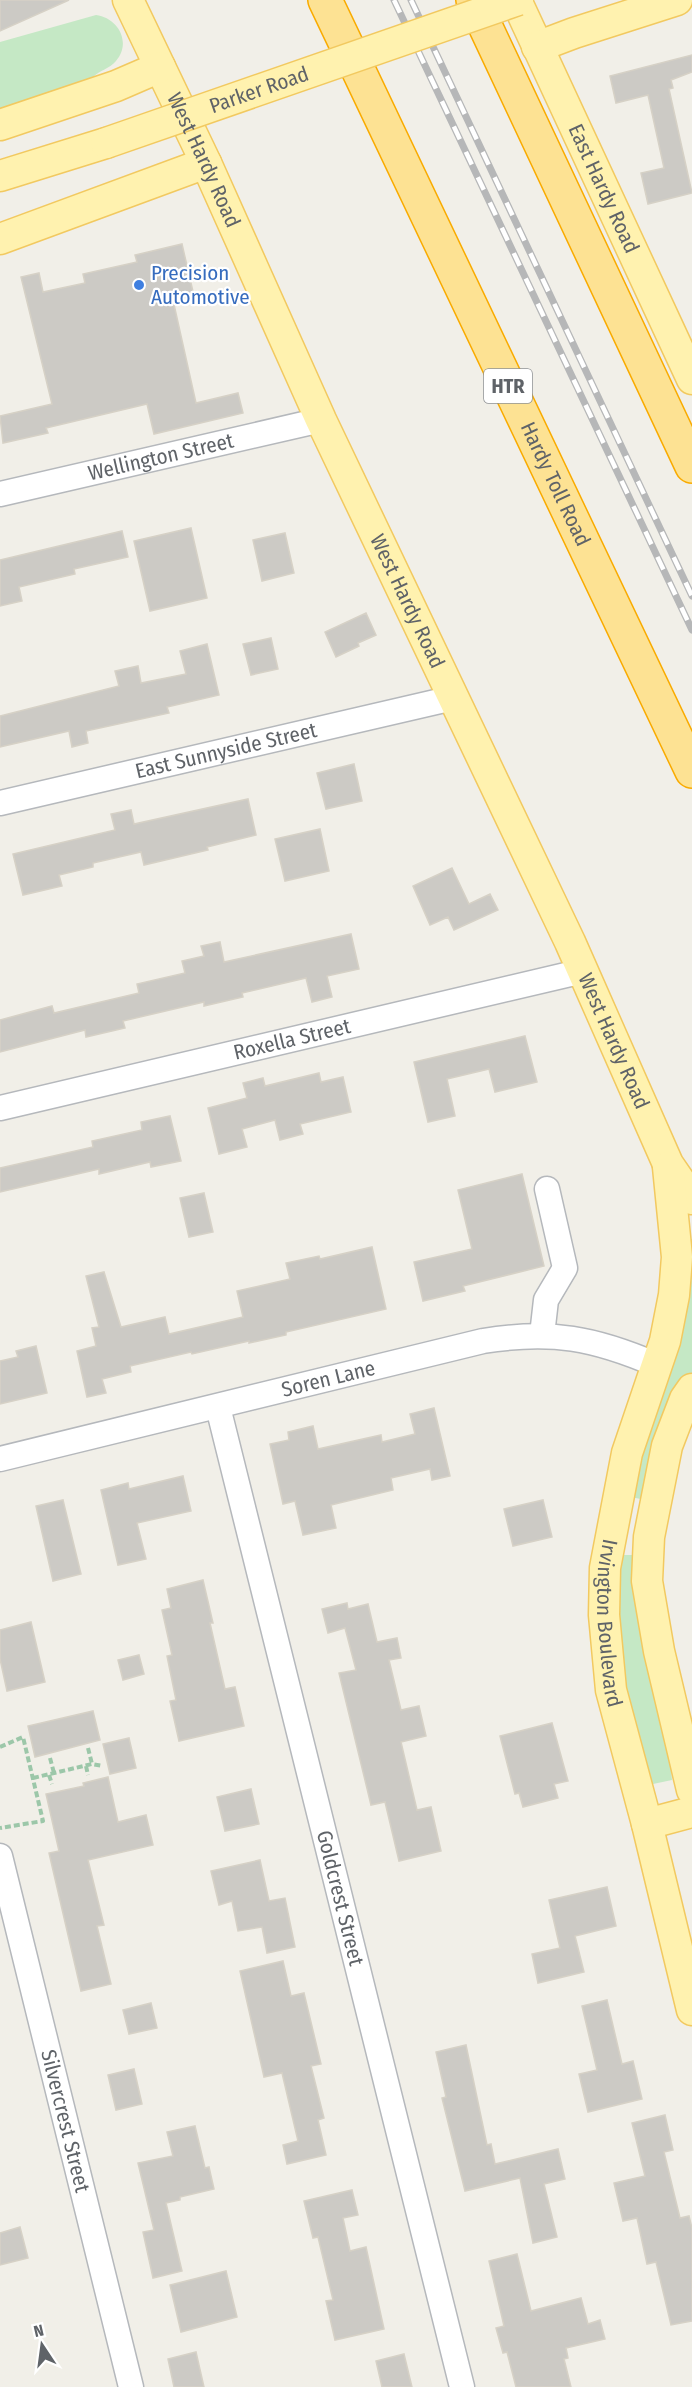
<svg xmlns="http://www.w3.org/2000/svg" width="692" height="2387" viewBox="0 0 692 2387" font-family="'Fira Sans Condensed',sans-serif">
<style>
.green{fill:#c5e8c5}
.building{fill:#cccac5;stroke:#d6d1c6;stroke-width:1.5}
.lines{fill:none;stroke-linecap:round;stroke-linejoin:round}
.minor-casing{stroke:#b5b8bc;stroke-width:27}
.major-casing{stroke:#f2c960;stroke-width:33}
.highway-casing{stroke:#f9ab00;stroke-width:36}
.path{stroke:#9cc7a9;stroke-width:4;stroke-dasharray:6 3;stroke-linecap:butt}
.minor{stroke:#fff;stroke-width:24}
.major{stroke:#fff2af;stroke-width:30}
.highway{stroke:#fde293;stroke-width:33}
.rail-casing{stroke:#b6b7b8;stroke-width:7}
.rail{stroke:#fff;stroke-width:4.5;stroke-dasharray:14;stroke-linecap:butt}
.major-bridge-casing{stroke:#f2c960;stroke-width:33;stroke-linecap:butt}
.major-bridge{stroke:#fff2af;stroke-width:30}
.shop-dot{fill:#3f7fe0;stroke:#fff;stroke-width:2}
.labels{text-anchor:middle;stroke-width:4.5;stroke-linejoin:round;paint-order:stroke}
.shield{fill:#fff;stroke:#8f9295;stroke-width:1.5}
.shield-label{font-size:20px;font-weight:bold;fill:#5f6368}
.street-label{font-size:21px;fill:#5f6368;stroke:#fff}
.shop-label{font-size:21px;fill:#366cbe;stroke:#fff;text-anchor:start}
</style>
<rect width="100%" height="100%" fill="#f1efe8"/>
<path class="green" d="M96,15C118,18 132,42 116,61C109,69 100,70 93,77L0,110V42Z
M688,1239H692V1376L641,1499L630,1497Z
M621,1555H635L668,1740L672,1780L653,1784L641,1758L625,1689L618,1612Z"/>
<path class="building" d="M0,0H69L0,31Z
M692,55V72L671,80L673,88L669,89L692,193L648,204L641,173L664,168L648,95L616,103L610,76Z
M182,244L194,296L173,300L196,403L238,393L243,413L154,434L147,404L46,428L48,433L3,443L0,416L52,404L21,277L39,273L43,292L85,283L83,274L137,262L135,255Z
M191,528L207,598L150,611L134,541Z
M122,531L128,557L74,569L75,574L19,587L22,601L0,606V560Z
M285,533L294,573L262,581L253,540Z
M366,613L376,635L358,643L359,646L336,657L325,632Z
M271,638L278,669L251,675L243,644Z
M207,644L219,695L167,707L169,713L86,731L88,743L72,747L69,731L0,747V716L119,686L115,671L138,666L141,683L186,674L180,651Z
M354,764L362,801L326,809L317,773Z
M248,799L256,835L207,847L208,850L144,865L141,852L93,863V867L59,875L62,886L23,895L13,854L115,830L111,814L131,810L134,824Z
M320,829L329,871L285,881L275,839Z
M452,868L469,904L490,894L498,910L454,930L448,917L430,925L413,886Z
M351,934L359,969L327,976L332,997L312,1002L306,978L242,993L243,997L204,1006V1002L123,1021L125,1028L86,1037L85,1030L0,1052V1020L52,1006L54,1013L139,993L137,984L185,973L182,961L204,956L201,946L220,942L224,962Z
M525,1036L537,1082L495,1092L489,1069L447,1079L455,1116L428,1122L414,1062Z
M319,1073L321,1082L343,1077L351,1112L300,1124L303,1134L280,1140L275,1120L242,1129L247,1147L219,1154L208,1108L247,1098L243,1083L263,1078L265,1086Z
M170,1116L181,1161L151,1167L150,1162L99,1174V1169L0,1192V1168L93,1147L92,1141L142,1130L141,1122Z
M522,1174L544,1266L463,1286L465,1291L423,1301L414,1262L472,1249L458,1190Z
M204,1193L213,1232L189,1237L180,1198Z
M372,1247L386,1309L286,1332V1335L249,1343V1341L192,1354L191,1352L130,1366L131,1372L102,1379L106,1393L87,1397L77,1351L96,1346L92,1328L99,1327L86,1276L104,1272L121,1327L165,1317L169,1334L243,1317L237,1291L290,1279L286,1263L319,1256L320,1259Z
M36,1346L47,1393L0,1404V1361L18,1357L16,1351Z
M434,1408L450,1476L432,1480L430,1469L391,1478L393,1490L331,1505L336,1528L303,1535L295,1501L283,1504L270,1444L289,1440L288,1432L313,1426L318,1449L381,1435L382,1442L415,1434L410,1414Z
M183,1476L191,1511L137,1523L146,1559L118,1565L101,1490L128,1483L129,1489Z
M63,1500L81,1574L53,1581L36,1506Z
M543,1500L552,1537L513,1546L504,1509Z
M203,1580L213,1623H210L225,1689L235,1687L244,1726L179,1741L170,1701L176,1700L167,1656L172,1655L162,1610L171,1608L167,1589Z
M347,1603L348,1609L368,1604L377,1642L397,1638L401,1658L389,1660L401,1710L419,1706L426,1736L401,1742L417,1810L431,1807L441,1851L399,1861L385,1802L371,1805L339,1673L356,1670L345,1628L328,1633L322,1609Z
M31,1622L45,1682L7,1691L0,1659V1630Z
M139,1655L144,1674L123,1680L118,1660Z
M93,1711L100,1740L35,1757L28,1726Z
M552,1723L568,1781L554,1784L558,1798L523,1807L519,1793L515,1794L500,1736Z
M129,1738L136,1768L110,1774L103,1744Z
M108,1777L118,1822L146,1815L153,1845L88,1860L104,1925L97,1926L111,1984L81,1991L49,1853L59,1851L46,1794L84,1786L83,1783Z
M251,1789L259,1824L225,1831L217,1797Z
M260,1860L269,1901L285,1898L295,1947L267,1953L262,1927L238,1931L232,1901L219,1905L211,1871Z
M607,1887L616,1926L575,1936L584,1972L538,1983L532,1954L560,1948L549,1900Z
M283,1961L291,1996L304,1993L321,2064L311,2066L324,2118L318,2120L326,2155L287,2164L283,2145L298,2141L282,2073L264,2077L240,1971Z
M607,2000L622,2064L633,2061L642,2099L588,2112L579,2074L597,2070L582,2006Z
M151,2003L157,2028L129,2034L123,2010Z
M466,2045L487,2145L491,2144L495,2164L558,2149L565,2179L544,2184L557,2237L533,2243L520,2178L465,2191L442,2098L446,2097L436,2052Z
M134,2069L142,2104L116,2110L108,2075Z
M665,2115L673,2150L664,2152L680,2218L689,2216L692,2228V2321L671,2325L656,2262L647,2264L637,2218L623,2221L614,2183L645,2176L632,2123Z
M195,2126L205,2168L209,2167L214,2189L180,2197V2200L166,2203L182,2271L153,2278L143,2232L154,2230L138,2163L173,2156L167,2132Z
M352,2190L358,2215L343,2218L350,2251L366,2247L384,2329L335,2340L326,2301L333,2300L318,2237L313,2238L304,2201Z
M20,2227L28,2258L0,2265V2233Z
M517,2254L531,2311L581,2298L588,2324L600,2320L605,2339L566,2348L568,2358L564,2359L571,2387H516L507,2352L503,2353L496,2328L504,2326L489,2261Z
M226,2271L237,2317L181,2332L170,2285Z
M196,2352L204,2387H174L168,2359Z
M404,2354L412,2387H382L376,2361Z"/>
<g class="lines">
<g class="minor-casing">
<g id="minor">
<path id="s1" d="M0,494L321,420"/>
<path id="s2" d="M0,803L453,698"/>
<path id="s3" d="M0,1108L583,971"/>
<path d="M542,1335L546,1300L565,1268L547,1189"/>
<path id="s4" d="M218,1407L462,2387"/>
<path id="s5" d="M0,1459L483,1341C552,1330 594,1338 657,1365"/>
<path id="s6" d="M0,1856L131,2387"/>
</g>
</g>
<g class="major-casing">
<g id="major">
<path id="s7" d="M128,0L206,163L321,420L570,942L668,1164L692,1199"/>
<path id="s8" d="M516,0L692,379"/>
<path d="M537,47L574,33L677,0"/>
<path d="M0,125L116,86L160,67"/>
<path d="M0,176L106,143"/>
<path d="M0,239L206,163"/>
<path id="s9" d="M668,1167L677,1257L674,1295L665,1341L627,1453L605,1568L604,1615L611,1690L647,1824L692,2010"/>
<path d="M692,1389L685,1399L667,1446L649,1537L647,1581L659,1651L692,1790"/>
<path d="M647,1824L692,1812"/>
</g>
</g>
<g class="highway-casing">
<g id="highway">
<path id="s10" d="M325,0L692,771"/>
<path d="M473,0L692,466"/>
</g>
</g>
<path class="path" d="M0,1747L23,1737L43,1821L0,1828
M88,1748L92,1764
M50,1758L54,1773
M86,1766L88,1775
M49,1775L52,1784
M33,1778L92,1764L103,1766"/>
<use href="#minor" class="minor"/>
<use href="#major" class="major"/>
<use href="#highway" class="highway"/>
<g class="rail-casing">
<path id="rail" d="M394,0L692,630
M411,0L692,596"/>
</g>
<use href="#rail" class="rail"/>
<g class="major-bridge-casing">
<g id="major-bridge">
<path id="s11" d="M106,143L518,0"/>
</g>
</g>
<use href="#major-bridge" class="major-bridge"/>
</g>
<circle class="shop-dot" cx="139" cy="285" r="6"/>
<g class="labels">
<rect class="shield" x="484" y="369" width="48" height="34" rx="4.5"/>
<g class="shield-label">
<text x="508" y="393">HTR</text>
</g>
<g class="street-label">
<text dy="7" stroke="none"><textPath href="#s11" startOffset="162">Parker Road</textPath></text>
<text dy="7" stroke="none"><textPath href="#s7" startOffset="177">West Hardy Road</textPath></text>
<text dy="7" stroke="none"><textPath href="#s8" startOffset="208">East Hardy Road</textPath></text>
<text dy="7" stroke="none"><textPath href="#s1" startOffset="165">Wellington Street</textPath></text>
<text dy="7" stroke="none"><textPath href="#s10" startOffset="536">Hardy Toll Road</textPath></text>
<text dy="7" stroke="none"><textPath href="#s7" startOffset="663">West Hardy Road</textPath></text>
<text dy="7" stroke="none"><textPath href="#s2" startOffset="232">East Sunnyside Street</textPath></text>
<text dy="7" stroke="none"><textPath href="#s3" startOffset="300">Roxella Street</textPath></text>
<text dy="7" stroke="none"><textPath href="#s7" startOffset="1149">West Hardy Road</textPath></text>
<text dy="7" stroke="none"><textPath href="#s5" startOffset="338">Soren Lane</textPath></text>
<text dy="7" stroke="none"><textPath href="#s9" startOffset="466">Irvington Boulevard</textPath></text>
<text dy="7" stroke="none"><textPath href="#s4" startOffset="506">Goldcrest Street</textPath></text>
<text dy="7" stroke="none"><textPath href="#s6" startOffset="273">Silvercrest Street</textPath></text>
</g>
<g class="shop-label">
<text x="151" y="280">Precision<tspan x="151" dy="24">Automotive</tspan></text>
</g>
</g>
<g transform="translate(42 2345) rotate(347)" stroke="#ffffff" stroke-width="4.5" paint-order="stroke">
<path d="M0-4.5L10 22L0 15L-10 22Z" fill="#5f6368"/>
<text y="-9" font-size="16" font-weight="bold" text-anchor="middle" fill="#5f6368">N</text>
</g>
</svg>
